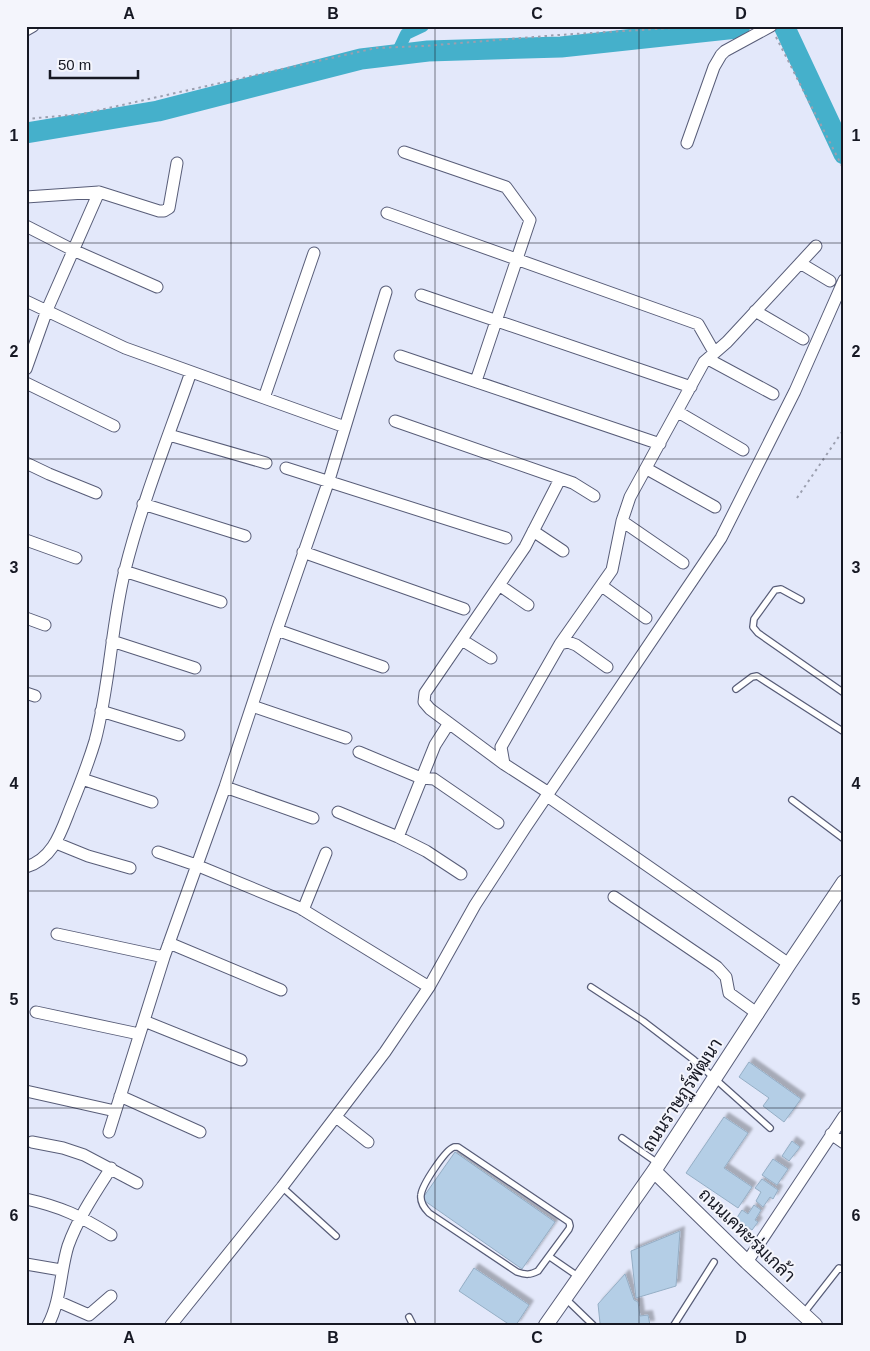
<svg xmlns="http://www.w3.org/2000/svg" width="870" height="1351" viewBox="0 0 870 1351" font-family="Arial,Sarabun,sans-serif">
<style>
.lines{fill:none;stroke-linecap:round;stroke-linejoin:round}
.canal{stroke:#45b0cb;stroke-width:12}
.river{stroke:#45b0cb;stroke-width:21}
.building{fill:#b4cee6;stroke:#95aec5;filter:url(#shadow)}
.service-casing{stroke:#585d78;stroke-width:8}
.minor-casing{stroke:#585d78;stroke-width:13}
.tertiary-casing{stroke:#585d78;stroke-width:16}
.path{stroke:#9b9faf;stroke-width:2;stroke-dasharray:2.5 4;stroke-linecap:butt}
.service{stroke:#fff;stroke-width:5.5}
.minor{stroke:#fff;stroke-width:11}
.tertiary{stroke:#fff;stroke-width:14}
.grid{fill:none;stroke:#161823;stroke-width:1;stroke-opacity:0.55}
.labels{text-anchor:middle;stroke-width:4;stroke-linejoin:round;paint-order:stroke}
.street-label{font-size:18px;fill:#161823;stroke:#f4f5fc}
.neatline{fill:none;stroke:#161823;stroke-width:2}
.grid-label{font-size:16px;text-anchor:middle;font-weight:bold;fill:#161823}
</style>
<defs>
<filter id="shadow"><feDropShadow dx="4.5" dy="-4.5" stdDeviation="1" flood-color="#0004"/></filter>
</defs>
<rect width="100%" height="100%" fill="#e3e8fa"/>
<g class="lines">
<path class="canal" d="M396,55L406,34L423,26"/>
<path class="river" d="M784,26L844,154
M26,133L158,111L361,59L428,51L561,47L737,28L740,26"/>
</g>
<path class="building" d="M749,1062L801,1099L784,1122L763,1106L769,1098L739,1077Z
M724,1117L748,1133L724,1168L752,1187L738,1208L686,1173Z
M792,1141L800,1147L789,1161L782,1156Z
M455,1152L555,1222L522,1269L422,1199Z
M773,1159L788,1169L777,1185L762,1175Z
M762,1179L778,1190L773,1199L770,1197L763,1207L756,1201L761,1192L755,1188Z
M754,1205L761,1210L755,1220L758,1222L752,1230L736,1219L742,1210L748,1214Z
M680,1231L676,1286L636,1298L631,1251Z
M474,1268L529,1305L516,1325H510L459,1291Z
M625,1274L634,1300L638,1302L640,1316L648,1315L650,1325H606L600,1323L598,1304Z"/>
<g class="lines">
<g class="service-casing">
<path id="service" d="M801,600L781,589L775,590L754,619L753,627L758,633L844,693
M736,689L752,677L757,676L844,732
M792,800L844,839
M591,987L643,1021L694,1060L770,1128
M622,1138L659,1164
M454,1147H458L569,1222L570,1226L569,1229L538,1271C530,1275 526,1275 517,1272L429,1213C424,1208 420,1202 421,1195C422,1185 445,1150 454,1147Z
M282,1187L336,1236
M550,1257L579,1277
M565,1298L593,1325
M803,1314L839,1268L844,1270
M409,1317L413,1325
M674,1325L714,1262"/>
</g>
<g class="minor-casing">
<path id="minor" d="M26,30L33,26
M687,143L714,67L721,55L725,51L771,26
M404,152L506,187L530,220L476,381
M26,197L99,192L159,211H164L169,208L177,163
M387,213L698,324L714,352
M26,226L73,250L157,287
M800,263L830,281
M421,295L691,387
M26,301L125,348L264,398L314,253
M755,311L803,339
M400,356L660,444
M708,359L773,394
M26,369L47,310L99,192
M26,383L114,426
M264,398L345,427
M678,412L743,450
M395,421L573,483L594,496
M169,435L266,463
M26,463L49,474L96,493
M286,468L506,538
M647,469L715,507
M143,504L245,536
M622,521L683,563
M533,531L563,551
M26,540L76,558
M303,552L464,609
M124,571L221,602
M499,585L528,605
M602,586L646,618
M26,618L45,625
M277,630L383,667
M462,640L491,658
M112,641L195,668
M560,644L612,570L622,521L630,497L704,362L727,342L816,246
M26,693L35,696
M252,706L346,738
M101,711L179,735
M359,752L421,778L434,779L498,823
M504,764L430,709L424,702L425,693L525,547L560,479
M82,779L152,802
M225,787L313,818
M549,793L504,764L501,747L560,644L568,642L576,645L607,667
M547,796L789,964
M338,812L398,837L426,851L461,874
M398,837L435,745L449,723
M56,843L88,856L130,868
M158,852L196,865L300,908L429,987
M26,867C53,859 61,832 70,809C79,787 88,764 95,741C110,685 111,626 125,570C142,502 168,438 191,372
M614,897L717,967L726,977L729,993L758,1014
M303,910L326,853
M57,934L164,957
M169,943L281,990
M36,1012L139,1034
M144,1021L241,1060
M26,1091L115,1111
M120,1096L200,1132
M336,1117L368,1142
M109,1132L164,957L225,787L277,630L329,480L386,292
M831,1134L844,1143
M32,1142L63,1148L84,1155L137,1183
M26,1199C62,1207 80,1216 111,1235
M747,1262L844,1116
M26,1264L61,1270
M57,1301L89,1315L111,1296
M48,1325C61,1301 60,1272 68,1246C78,1218 95,1193 111,1168
M171,1325L282,1187L385,1052L429,987L475,905L525,828L721,538L795,391L844,280"/>
</g>
<g class="tertiary-casing">
<path id="tertiary" d="M654,1171L747,1262L815,1325
M546,1325L654,1171L789,964L844,882"/>
</g>
<path class="path" d="M776,37L844,170
M26,119L82,114L376,48L424,46L558,35L706,26
M797,498L844,429"/>
<use href="#service" class="service"/>
<use href="#minor" class="minor"/>
<use href="#tertiary" class="tertiary"/>
</g>
<path class="grid" d="M231,26V1325M435,26V1325M639,26V1325M26,243H844M26,459H844M26,676H844M26,891H844M26,1108H844"/>
<g class="labels">
<g class="street-label">
<text transform="translate(682 1095) rotate(-57)" y="6">ถนนราษฏร์พัฒนา</text>
<text transform="translate(747 1235) rotate(44)" y="6">ถนนเคหะร่มเกล้า</text>
</g>
</g>
<rect width="870" height="1351" fill="none" stroke="#f4f5fc" stroke-width="55"/>
<path d="M50 70v8h88v-8" fill="none" stroke="#161823" stroke-width="2.5"/>
<text x="58" y="70" font-size="15" fill="#161823" stroke="#f4f5fc" stroke-width="4" paint-order="stroke">50 m</text>
<rect x="28" y="28" width="814" height="1296" class="neatline"/>
<g class="grid-label">
<text x="129" y="19">A</text>
<text x="333" y="19">B</text>
<text x="537" y="19">C</text>
<text x="741" y="19">D</text>
<text x="14" y="141">1</text>
<text x="856" y="141">1</text>
<text x="14" y="357">2</text>
<text x="856" y="357">2</text>
<text x="14" y="573">3</text>
<text x="856" y="573">3</text>
<text x="14" y="789">4</text>
<text x="856" y="789">4</text>
<text x="14" y="1005">5</text>
<text x="856" y="1005">5</text>
<text x="14" y="1221">6</text>
<text x="856" y="1221">6</text>
<text x="129" y="1343">A</text>
<text x="333" y="1343">B</text>
<text x="537" y="1343">C</text>
<text x="741" y="1343">D</text>
</g>
</svg>
